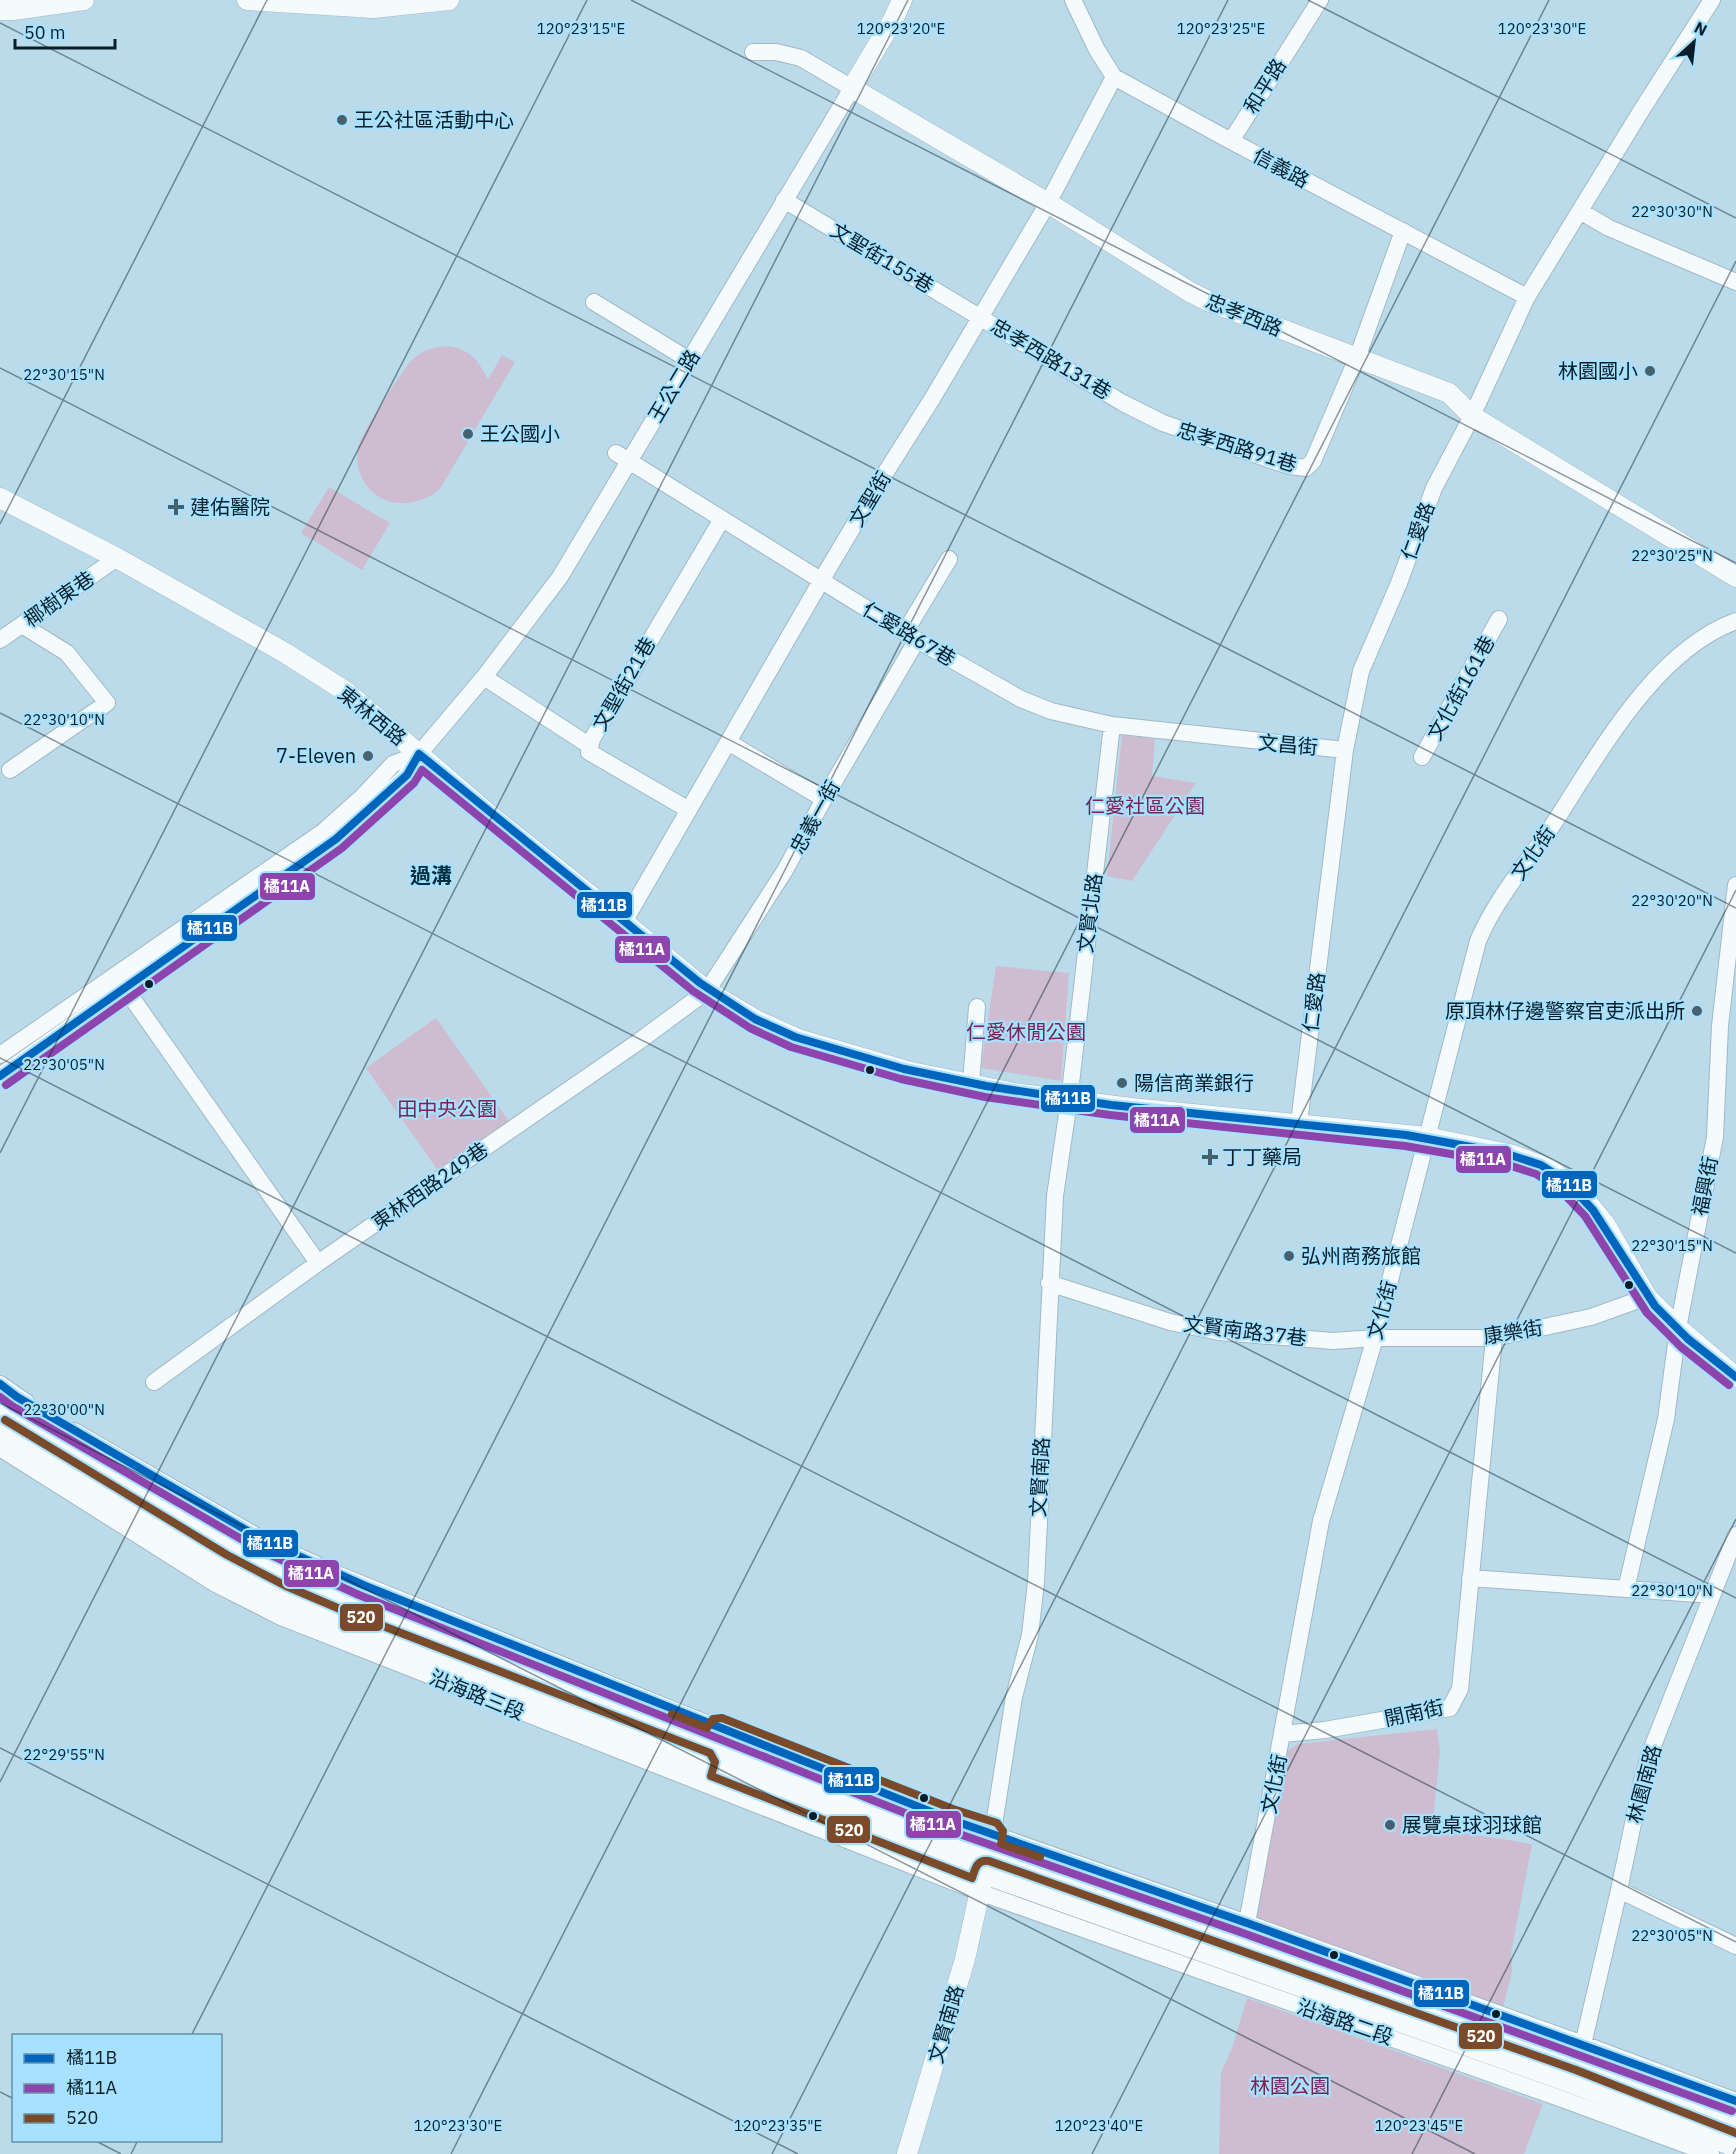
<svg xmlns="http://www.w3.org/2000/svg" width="1736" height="2154" viewBox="0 0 1736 2154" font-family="'IBM Plex Sans','Noto Sans TC',sans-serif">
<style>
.green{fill:#cebcd1}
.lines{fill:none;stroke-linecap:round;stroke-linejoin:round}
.minor-casing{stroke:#a0b9c5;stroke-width:18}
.tertiary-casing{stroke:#a0b9c5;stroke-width:21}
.primary-casing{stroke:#a0b9c5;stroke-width:27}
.minor{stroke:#f5fafc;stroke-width:16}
.tertiary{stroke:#f5fafc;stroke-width:20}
.primary{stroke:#f5fafc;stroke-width:26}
.bus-1-casing{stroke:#a7e1fe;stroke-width:12}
.bus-2-casing{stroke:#a7e1fe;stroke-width:12}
.bus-3-casing{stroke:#a7e1fe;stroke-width:12}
.bus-1{stroke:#0065bd;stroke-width:8}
.bus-2{stroke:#8e44ad;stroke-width:8}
.bus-3{stroke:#7a4b2a;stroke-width:8}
.ticks{fill:none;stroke:#071e29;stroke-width:1.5;stroke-opacity:0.45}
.poi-dot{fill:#46606d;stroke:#a7e1fe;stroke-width:2}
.bus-dot{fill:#071e29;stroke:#a7e1fe;stroke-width:2}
.labels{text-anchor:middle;stroke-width:4.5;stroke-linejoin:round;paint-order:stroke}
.street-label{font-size:20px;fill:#071e29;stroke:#a7e1fe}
.poi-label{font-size:20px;fill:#071e29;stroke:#a7e1fe;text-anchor:start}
.park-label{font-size:20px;fill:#762451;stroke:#a7e1fe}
.neighbourhood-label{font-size:21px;font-weight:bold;fill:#002f41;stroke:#a7e1fe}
.ticks-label{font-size:15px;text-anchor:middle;fill:#071e29;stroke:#a7e1fe;stroke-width:4.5;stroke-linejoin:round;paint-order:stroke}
.line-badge{stroke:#a7e1fe;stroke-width:2}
.badge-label{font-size:16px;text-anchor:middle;font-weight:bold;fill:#fff}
</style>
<rect width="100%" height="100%" fill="#bbdbea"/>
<path class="green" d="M448,346C470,349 479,361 488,380L502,355L515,362L440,489C428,500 412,504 397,503C371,500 353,474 358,449C360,436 404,367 414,358C425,349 435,347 448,346Z
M329,487L390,523L362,570L301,533Z
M1122,735L1155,739L1152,776L1196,783L1132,881L1107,876Z
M996,966L1069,973L1061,1081L981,1068Z
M436,1018L511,1124L439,1172L366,1068Z
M1437,1729L1440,1752L1432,1828L1532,1844L1511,1953L1512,1971L1503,2008L1257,1918L1255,1913L1287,1751L1298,1744Z
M1247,1998L1543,2104L1524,2154H1219L1221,2073L1232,2048Z"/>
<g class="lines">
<g class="minor-casing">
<path id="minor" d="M1073,0L1097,50L1114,77L1231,141L1527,297
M1231,141L1320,0
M784,200L1123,403L1163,423L1289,466L1306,468L1313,461L1357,358L1403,231
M1580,211L1609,228L1736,282
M594,302L689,360
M616,453L917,640L1021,699L1051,711L1112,725L1345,750
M905,632L949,559
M0,640L117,558
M484,677L590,746
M728,742L824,799
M1422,757L1499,619
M10,770L107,703L67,653L22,625
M689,810L589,752L592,739L722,519
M624,922L828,569L884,475L932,399L1048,203L1114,77
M120,981L318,1263
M0,1055L324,831L362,797L393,764L419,754
M0,1076L336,839L407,775L419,754L484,677L560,577L852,88L801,58L776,52H753
M971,1083L977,1007
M1299,1123L1345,750L1361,671L1399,583L1434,488L1472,416L1527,297L1641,111L1712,0
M1049,1283L1170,1322L1219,1332L1333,1341L1375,1338H1494L1591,1317L1647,1297
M154,1382L318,1263L638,1042L707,991L784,872L824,799L917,640
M0,1384L26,1402
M74,1431L265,1541L337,1574L758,1744L949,1819L1247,1923L1583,2044L1736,2101
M0,1448L214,1583L281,1617L979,1892L1565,2100L1711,2154
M1470,1578L1712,1595
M1626,1589L1666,1419L1678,1328L1715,1137L1720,1026L1736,885
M1283,1734L1325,1730L1450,1708L1460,1689L1494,1338
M991,1844L1014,1697L1030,1635L1036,1582L1055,1196L1069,1101L1112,725
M1619,1890L1736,1946
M1247,1932V1923L1321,1521L1375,1338L1478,941C1495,900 1525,866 1550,829C1597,758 1652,652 1736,621
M1581,2053L1619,1890L1642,1781L1650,1753L1736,1535"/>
</g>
<g class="tertiary-casing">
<path id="tertiary" d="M247,0L373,8L449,0
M902,0L893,20L852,88L1048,203L1190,292L1208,301L1449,393L1472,416L1736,577
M0,10H13L84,0
M0,498L117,558L197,603L287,654L348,693L492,817L624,922L707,991L758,1021L798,1039L911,1072L1014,1093L1131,1108L1427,1137L1513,1155L1548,1168L1578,1191L1605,1224L1647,1297L1678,1328L1736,1377
M907,2154L965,1959L987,1859"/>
</g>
<g class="primary-casing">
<path id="primary" d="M0,1400L237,1544L351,1599L989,1851L1180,1916L1345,1978L1579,2058L1736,2117
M0,1429L222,1564L281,1595L343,1622L985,1871L1572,2080L1736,2144"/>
</g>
<use href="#minor" class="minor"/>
<use href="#tertiary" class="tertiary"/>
<use href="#primary" class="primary"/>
<g class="bus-1-casing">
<path id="bus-1" d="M0,1076L336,839L407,775L419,754L700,983L755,1019L795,1037L904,1069L986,1086L1111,1105L1406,1135L1504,1153L1541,1165L1566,1181L1593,1210L1655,1306L1688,1339L1736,1377
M0,1384L17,1397L265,1541L363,1585L949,1819L1247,1923L1736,2101"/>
</g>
<g class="bus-2-casing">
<path id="bus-2" d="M6,1085L342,848L414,783L422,770L693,991L750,1028L791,1047L901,1079L985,1097L1110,1115L1405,1146L1502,1163L1536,1174L1559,1189L1585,1216L1647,1313L1681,1347L1729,1385
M0,1397L12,1406L260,1550L359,1595L945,1829L1243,1933L1732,2111"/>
</g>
<g class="bus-3-casing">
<path id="bus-3" d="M5,1420L227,1555L286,1586L347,1612L710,1753L715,1762L711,1776L972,1878C975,1869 977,1859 989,1861L1576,2070L1736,2133
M672,1714L707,1728L713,1719L722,1718L953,1809L997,1823L1003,1831L1001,1844L1040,1857"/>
</g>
<use href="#bus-1" class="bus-1"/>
<use href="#bus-2" class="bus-2"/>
<use href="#bus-3" class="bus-3"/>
</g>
<path class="ticks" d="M631,0L1736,563M1308,0L1736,218M0,23L1736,908M0,368L1736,1253M0,524L267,0M0,713L1736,1598M0,1058L1736,1942M0,1153L587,0M0,1403L1475,2154M0,1748L798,2154M0,1782L908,0M191,2036L1228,0M0,2092L14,2099M94,2140L121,2154M131,2154L138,2140M451,2154L1549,0M772,2154L1736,261M1092,2154L1736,890M1412,2154L1736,1519M1733,2154L1736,2148"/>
<g class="poi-dot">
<circle cx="342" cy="120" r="6"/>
<circle cx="1650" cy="371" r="6"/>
<circle cx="468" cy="434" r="6"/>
<path d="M173 498h6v6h6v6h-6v6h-6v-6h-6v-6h6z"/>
<circle cx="368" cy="756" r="6"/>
<circle cx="1697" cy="1011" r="6"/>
<circle cx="1122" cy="1083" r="6"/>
<path d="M1207 1148h6v6h6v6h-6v6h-6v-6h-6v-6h6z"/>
<circle cx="1289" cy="1256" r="6"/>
<circle cx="1390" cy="1825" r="6"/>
</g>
<g class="bus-dot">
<circle cx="149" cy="984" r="5"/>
<circle cx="870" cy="1070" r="5"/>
<circle cx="1629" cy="1285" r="5"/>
<circle cx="924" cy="1798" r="5"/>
<circle cx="813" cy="1816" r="5"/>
<circle cx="1334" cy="1955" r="5"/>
<circle cx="1496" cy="2014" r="5"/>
</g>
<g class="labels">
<g class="street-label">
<text transform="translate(1265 86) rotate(-58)" y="7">和平路</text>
<text transform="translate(1281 168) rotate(28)" y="7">信義路</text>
<text transform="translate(882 258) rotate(31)" y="7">文聖街155巷</text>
<text transform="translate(1244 315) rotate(22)" y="7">忠孝西路</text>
<text transform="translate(1051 359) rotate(31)" y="7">忠孝西路131巷</text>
<text transform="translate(674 386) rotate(-59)" y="7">王公二路</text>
<text transform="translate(1237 447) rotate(17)" y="7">忠孝西路91巷</text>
<text transform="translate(870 499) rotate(-59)" y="7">文聖街</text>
<text transform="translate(1418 531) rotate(-70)" y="7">仁愛路</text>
<text transform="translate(59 599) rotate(-35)" y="7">椰樹東巷</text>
<text transform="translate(909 634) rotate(31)" y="7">仁愛路67巷</text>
<text transform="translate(624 684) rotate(-60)" y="7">文聖街21巷</text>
<text transform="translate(1461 688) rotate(-61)" y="7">文化街161巷</text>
<text transform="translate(372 716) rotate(39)" y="7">東林西路</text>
<text transform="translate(1288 745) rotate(5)" y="7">文昌街</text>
<text transform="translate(815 817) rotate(-61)" y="7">忠義一街</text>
<text transform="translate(1533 853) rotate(-55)" y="7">文化街</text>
<text transform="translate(1090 913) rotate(-83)" y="7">文賢北路</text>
<text transform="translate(1314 1002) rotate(-83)" y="7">仁愛路</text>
<text transform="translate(430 1186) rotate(-35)" y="7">東林西路249巷</text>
<text transform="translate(1705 1186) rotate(-79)" y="7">福興街</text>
<text transform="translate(1382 1310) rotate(-75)" y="7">文化街</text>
<text transform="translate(1245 1331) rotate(7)" y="7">文賢南路37巷</text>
<text transform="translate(1513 1332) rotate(-9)" y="7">康樂街</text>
<text transform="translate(1040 1477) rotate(-87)" y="7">文賢南路</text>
<text transform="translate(477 1695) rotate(22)" y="7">沿海路三段</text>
<text transform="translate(1414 1713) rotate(-12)" y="7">開南街</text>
<text transform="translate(1274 1784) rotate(-79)" y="7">文化街</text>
<text transform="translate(1644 1784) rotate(-75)" y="7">林園南路</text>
<text transform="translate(1345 2022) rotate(19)" y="7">沿海路二段</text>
<text transform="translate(946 2024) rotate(-74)" y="7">文賢南路</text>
</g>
<g class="poi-label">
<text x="354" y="127">王公社區活動中心</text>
<text x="1638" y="378" text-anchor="end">林園國小</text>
<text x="480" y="441">王公國小</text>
<text x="190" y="514">建佑醫院</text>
<text x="356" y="763" text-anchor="end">7-Eleven</text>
<text x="1685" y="1018" text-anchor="end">原頂林仔邊警察官吏派出所</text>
<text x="1134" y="1090">陽信商業銀行</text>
<text x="1222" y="1164">丁丁藥局</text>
<text x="1301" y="1263">弘州商務旅館</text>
<text x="1402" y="1832">展覽桌球羽球館</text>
</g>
<g class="park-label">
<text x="1145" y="813">仁愛社區公園</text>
<text x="1026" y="1039">仁愛休閒公園</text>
<text x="447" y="1116">田中央公園</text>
<text x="1290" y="2093">林園公園</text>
</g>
<g class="neighbourhood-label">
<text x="431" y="883">過溝</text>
</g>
</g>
<g class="ticks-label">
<text x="581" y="34">120°23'15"E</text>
<text x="901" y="34">120°23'20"E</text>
<text x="1221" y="34">120°23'25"E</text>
<text x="1542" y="34">120°23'30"E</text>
<text x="1672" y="217">22°30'30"N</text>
<text x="64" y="380">22°30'15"N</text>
<text x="1672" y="561">22°30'25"N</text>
<text x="64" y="725">22°30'10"N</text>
<text x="1672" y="906">22°30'20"N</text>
<text x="64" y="1070">22°30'05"N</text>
<text x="1672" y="1251">22°30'15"N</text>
<text x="64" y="1415">22°30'00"N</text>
<text x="1672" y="1596">22°30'10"N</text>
<text x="64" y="1760">22°29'55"N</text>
<text x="1672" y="1941">22°30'05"N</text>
<text x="458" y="2131">120°23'30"E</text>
<text x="778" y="2131">120°23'35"E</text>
<text x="1099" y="2131">120°23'40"E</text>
<text x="1419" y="2131">120°23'45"E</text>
</g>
<g class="line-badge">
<rect x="259" y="872" width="57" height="29" rx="6" fill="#8e44ad"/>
<rect x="576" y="891" width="57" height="28" rx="6" fill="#0065bd"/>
<rect x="181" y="914" width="57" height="28" rx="6" fill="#0065bd"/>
<rect x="614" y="935" width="57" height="29" rx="6" fill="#8e44ad"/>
<rect x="1040" y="1084" width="56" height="29" rx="6" fill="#0065bd"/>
<rect x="1129" y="1106" width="57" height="28" rx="6" fill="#8e44ad"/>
<rect x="1455" y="1145" width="57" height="29" rx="6" fill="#8e44ad"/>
<rect x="1541" y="1170" width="57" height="29" rx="6" fill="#0065bd"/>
<rect x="242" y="1529" width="57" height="29" rx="6" fill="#0065bd"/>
<rect x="283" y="1559" width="57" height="29" rx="6" fill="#8e44ad"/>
<rect x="339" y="1603" width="45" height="29" rx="6" fill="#7a4b2a"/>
<rect x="823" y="1766" width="57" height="28" rx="6" fill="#0065bd"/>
<rect x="905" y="1810" width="57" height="29" rx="6" fill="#8e44ad"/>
<rect x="826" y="1815" width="45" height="29" rx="6" fill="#7a4b2a"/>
<rect x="1413" y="1979" width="57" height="29" rx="6" fill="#0065bd"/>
<rect x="1458" y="2022" width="45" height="28" rx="6" fill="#7a4b2a"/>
</g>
<g class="badge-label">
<text x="287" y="892">橘11A</text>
<text x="604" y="911">橘11B</text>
<text x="210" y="934">橘11B</text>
<text x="642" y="955">橘11A</text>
<text x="1068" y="1104">橘11B</text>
<text x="1157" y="1126">橘11A</text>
<text x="1483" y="1165">橘11A</text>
<text x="1569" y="1191">橘11B</text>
<text x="270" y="1549">橘11B</text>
<text x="311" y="1579">橘11A</text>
<text x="361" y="1623">520</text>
<text x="851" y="1786">橘11B</text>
<text x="933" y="1830">橘11A</text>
<text x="849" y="1836">520</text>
<text x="1441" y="1999">橘11B</text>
<text x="1481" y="2042">520</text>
</g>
<rect x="12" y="2034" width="210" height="108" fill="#a7e1fe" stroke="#6793a9" stroke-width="1.5"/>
<rect x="24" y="2054" width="30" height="9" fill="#0065bd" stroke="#6793a9" stroke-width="1.5"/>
<text x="66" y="2064" font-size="18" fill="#071e29">橘11B</text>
<rect x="24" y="2084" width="30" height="9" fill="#8e44ad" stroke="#6793a9" stroke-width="1.5"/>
<text x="66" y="2094" font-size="18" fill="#071e29">橘11A</text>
<rect x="24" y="2114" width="30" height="9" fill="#7a4b2a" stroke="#6793a9" stroke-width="1.5"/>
<text x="66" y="2124" font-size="18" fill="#071e29">520</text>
<g transform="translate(1694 42) rotate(27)" stroke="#a7e1fe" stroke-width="4.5" paint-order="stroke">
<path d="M0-4.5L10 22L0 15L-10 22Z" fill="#071e29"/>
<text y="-9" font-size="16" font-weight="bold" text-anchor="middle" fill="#071e29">N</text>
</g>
<path d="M15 39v9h100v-9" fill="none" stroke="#071e29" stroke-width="3"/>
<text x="24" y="39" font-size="18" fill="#071e29" stroke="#a7e1fe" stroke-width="4.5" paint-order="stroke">50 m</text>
</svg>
